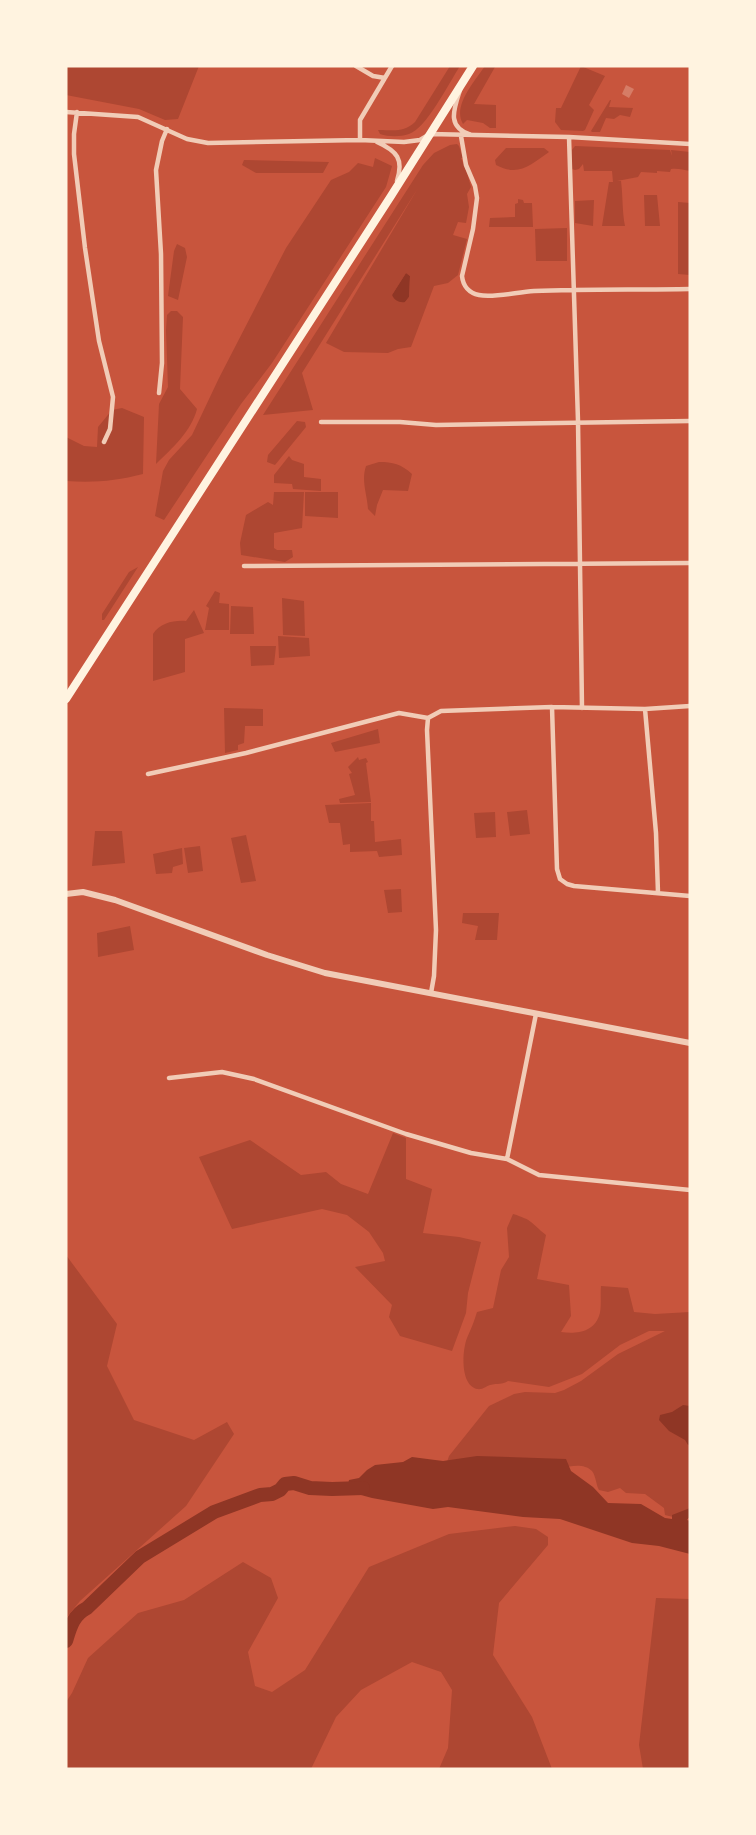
<svg xmlns="http://www.w3.org/2000/svg" width="756" height="1835" viewBox="0 0 756 1835" font-family="Barlow,sans-serif">
<style>
.green{fill:#ae4732;fill-rule:evenodd}
.water{fill:#8f3625}
.lines{fill:none;stroke-linecap:round;stroke-linejoin:round}
.river{stroke:#8f3625;stroke-width:14}
.building{fill:#d67c66}
.minor{stroke:#f1ccb7;stroke-width:4.5}
.tertiary{stroke:#f1ccb7;stroke-width:6}
.trunk{stroke:#fff3e0;stroke-width:8}
</style>
<rect width="100%" height="100%" fill="#c8553d"/>
<path class="green" d="M66,66H199L178,119L165,120L139,109L66,95Z
M450,66H460C449,83 426,129 409,134C400,137 389,137 380,134L378,130C394,130 403,133 415,122Z
M485,66H501L495,67L474,104L496,105V128H490L483,123L467,120L463,124C452,106 475,81 485,66Z
M581,66L605,76L589,105L594,110L585,130L583,131L561,130L555,122L556,108H561Z
M610,100H611L609,107L633,108L630,117L620,115L614,119L606,118L600,132H592L591,131Z
M450,145L457,144L459,146L463,158H461L467,173L471,187L467,194L469,207L466,223L458,222L453,235L467,239L458,275L448,283L434,286L411,347L398,349L388,353L344,352L326,343L418,188L302,373L313,410L263,415L423,165L434,153ZM406,273L410,276L409,297L405,302C399,302 395,300 392,295Z
M575,146L670,150L672,156L671,150L690,152V171C683,170 678,168 671,169L670,172L657,171V173L641,172L638,177L617,181H621C623,196 622,211 625,226H602L609,182H613L612,171H584L583,164L579,169L575,170L572,169V150Z
M506,148H544L549,152C530,165 519,177 496,165L495,160Z
M375,158L392,166L386,187L272,363L241,404L164,520L155,516L163,471L169,460L192,435L219,378L286,248L331,180L349,172L358,163L373,167Z
M244,160L329,162L323,173H256L242,165Z
M644,195H657L660,226H645Z
M518,199L523,200L524,203H532L533,227H489L490,218L515,217V204L518,203Z
M594,200L593,226L575,223V201Z
M678,202L690,203V275L678,274Z
M567,228V261H536L535,229Z
M177,244L185,248L187,257L178,300L168,296L174,251Z
M171,311H177L183,317L180,389L197,409C191,432 172,448 156,464L159,404L168,387L166,330L167,315Z
M122,408L144,417L143,474C116,481 94,483 66,481L67,462L66,460V437L84,446L97,447L98,427L112,410Z
M297,421L305,422L306,427L275,465L267,462L268,455Z
M289,456L292,460L304,464V477L321,479V491L293,489L292,484L274,483V475Z
M379,462C393,462 401,464 412,474L408,491L383,490L377,505L375,516L368,509C367,494 361,481 366,466Z
M274,492H304L302,528L274,533V548L277,550H292L293,557L285,562L241,555L240,543L246,515L268,502L273,505Z
M305,492H338V518L305,516Z
M138,567L104,620H102V614L129,572Z
M215,591L220,593L219,603L229,604V630H205L209,608L206,606Z
M282,598L304,601L305,636L283,635Z
M231,606L253,607L254,634H230Z
M194,610L204,633L185,639V672L153,681V634C160,623 174,620 186,621Z
M278,636L309,638L310,656L279,658Z
M250,646H276L274,665L251,666Z
M224,708L263,709V726H245L244,743L238,745V750L225,753Z
M378,729L380,743L335,752L331,743Z
M358,757L359,760L366,758L368,762L366,763L371,802L340,803L339,799L355,795L349,774L352,773L348,767Z
M371,803V821H374L375,842L401,839L402,855L379,857L377,851L350,852V844L343,845L340,823H329L325,805Z
M527,810L530,834L510,836L507,812Z
M495,812L496,837L476,838L474,813Z
M95,831H122L125,863L92,866Z
M246,835L256,881L241,883L231,838Z
M200,846L203,871L188,873L184,848Z
M182,848L183,864L173,867L172,873L156,874L153,854Z
M401,889L402,912L388,913L384,890Z
M463,913H499L497,940H475L478,926L462,923Z
M130,926L134,950L98,957L97,933Z
M393,1133L406,1138V1179L432,1189L423,1233L459,1237L481,1242L468,1293L466,1313L452,1351L400,1336L389,1317L392,1305L355,1267L385,1261L383,1253L369,1232L347,1215L322,1209L232,1229L199,1157L250,1140L301,1175L326,1172L341,1184L368,1194Z
M513,1214C533,1220 531,1223 546,1235L537,1279L569,1285L571,1316L561,1332C575,1334 593,1333 599,1316C602,1308 600,1295 601,1286L628,1288L634,1312L655,1314L690,1312V1518L673,1517L665,1515L664,1508L645,1494L626,1493L620,1488L608,1492L599,1490C596,1485 596,1476 592,1471C584,1463 571,1466 562,1468L446,1465L449,1456L489,1406L514,1394L525,1392L555,1393L564,1390L581,1381L618,1354L665,1331H649L620,1345L582,1374L549,1387L508,1381C502,1385 498,1383 490,1385C486,1386 483,1390 477,1389C460,1385 462,1351 467,1338C471,1329 474,1322 477,1312L493,1308L501,1270L509,1257L507,1228Z
M66,1255L117,1324L107,1366L134,1420L194,1440L227,1422L234,1434L186,1506L80,1601L66,1618Z
M515,1526L536,1529L548,1537V1545L499,1603L493,1655L532,1717L552,1769H439L448,1748L452,1690L441,1672L412,1662L361,1690L336,1717L311,1769H66V1702L72,1693L88,1658L138,1613L184,1600L243,1562L271,1578L278,1598L248,1652L255,1686L272,1692L305,1670L369,1567L449,1534Z
M656,1598L690,1599V1769H643L639,1745Z"/>
<path class="water" d="M406,273L410,276L409,297L405,302C399,303 394,300 392,295Z
M683,1405L690,1406V1444L688,1445L685,1440L669,1431L659,1420L660,1415L672,1412Z
M477,1456L566,1459L571,1471L593,1487L608,1503L641,1504L665,1518L672,1519V1515L690,1508V1516L687,1520L690,1521V1554L659,1546L632,1543L560,1519L523,1517L448,1507L433,1509L372,1498L361,1495L346,1494L349,1480L359,1478L367,1470L375,1465L403,1462L412,1457L443,1461Z"/>
<g class="lines">
<path class="river" d="M66,1641C70,1628 73,1615 87,1608L140,1557L214,1512L260,1495L272,1494L280,1490L285,1484L294,1483L310,1488L332,1489L363,1488"/>
</g>
<path class="building" d="M626,85L634,89L629,98L622,94Z"/>
<g class="lines">
<path class="minor" d="M356,66L373,76L385,78
M460,90C454,109 446,127 471,135
M66,112L138,117L187,139L208,143L360,140L404,142L420,140L430,134L569,137L690,144
M77,112L74,134V154L85,248L99,341L113,397L110,429L104,442
M461,136L466,165L475,186L477,198L473,229L462,276C463,286 469,293 479,295C494,298 517,292 534,291C586,289 638,290 690,289
M569,137L578,421L582,708
M360,140V120L392,66
M377,142C397,151 404,159 397,181
M159,393L162,363L161,254L156,170L162,141L167,129
M321,422H400L436,425L690,421
M244,566L690,563
M552,707L557,869L560,879L567,884L574,886L690,896
M645,709L656,833L658,893
M428,718L427,730L436,930L434,976L431,993
M148,774L246,753L399,713L428,718L441,711L552,707L645,709L690,706
M169,1078L222,1072L254,1079L406,1134L471,1153L507,1159L539,1175L690,1190
M507,1159L536,1014"/>
<path class="tertiary" d="M66,894L83,892L115,900L267,955L325,973L690,1043"/>
<path class="trunk" d="M66,699L391,196L473,66"/>
</g>
<rect width="756" height="1835" fill="none" stroke="#fff3e0" stroke-width="135"/>
</svg>
